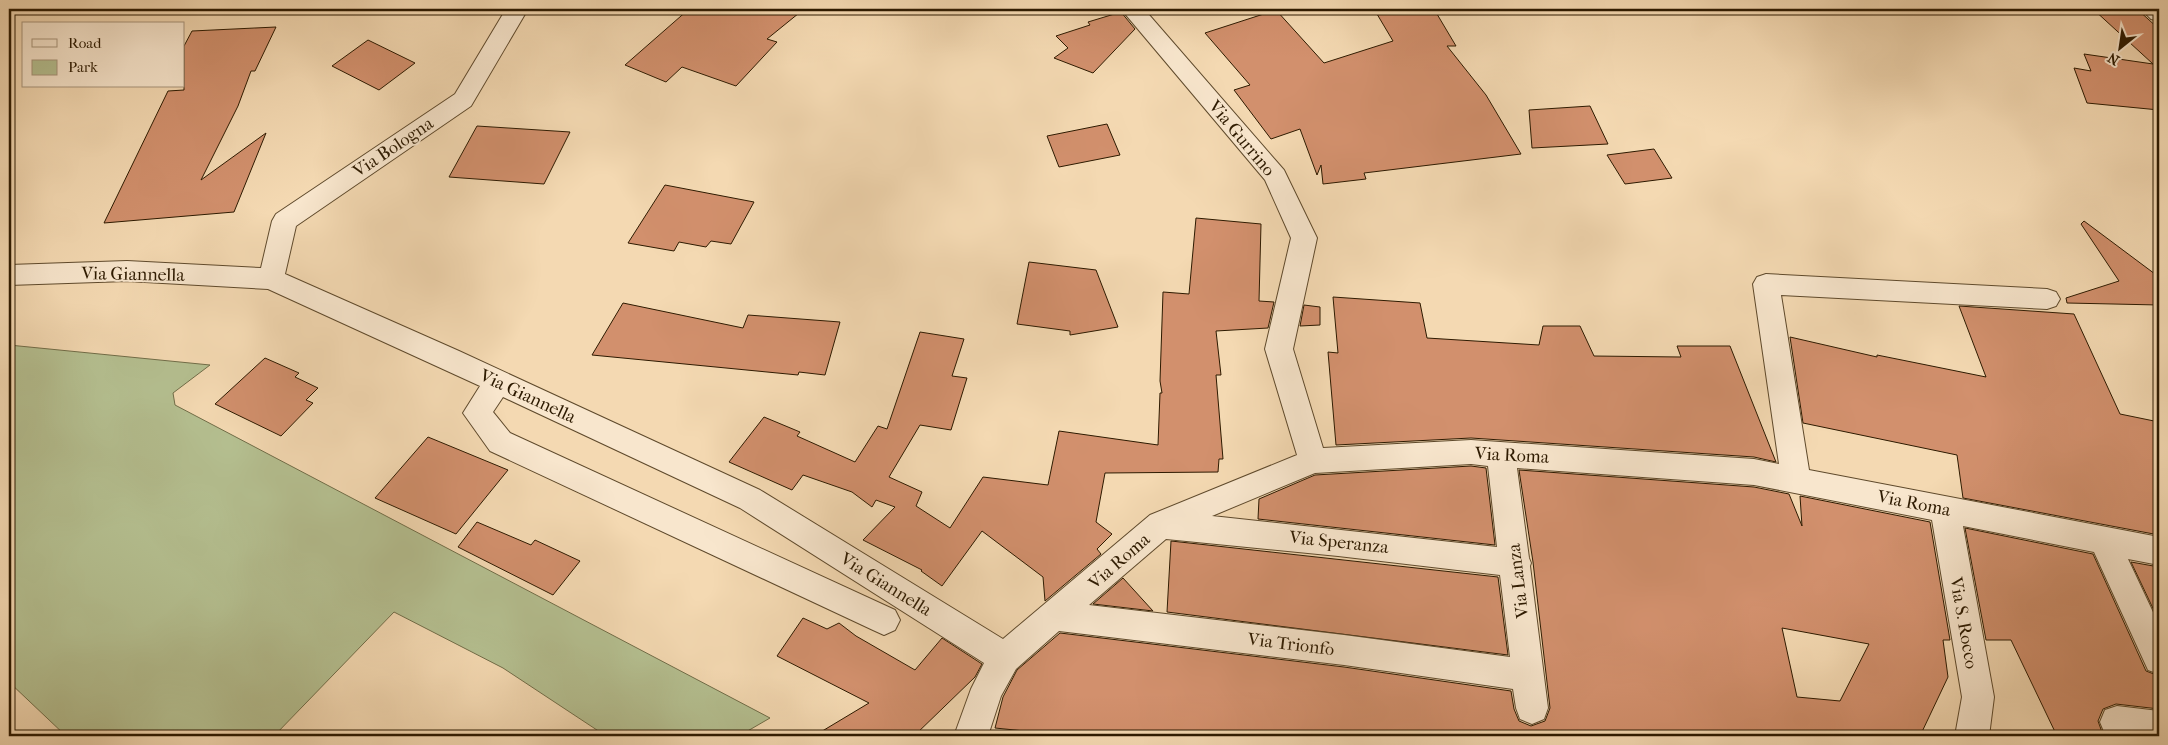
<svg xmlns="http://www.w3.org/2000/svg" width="2168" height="745" viewBox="0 0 2168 745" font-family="'IM FELL French Canon',serif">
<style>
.green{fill:#b5c091;stroke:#716d48}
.building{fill:#d2906d;stroke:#2d1a00;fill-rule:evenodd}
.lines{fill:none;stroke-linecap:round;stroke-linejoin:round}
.minor-casing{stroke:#5f4a2c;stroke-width:2}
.minor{fill:#f8e6cd;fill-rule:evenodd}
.labels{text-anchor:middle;stroke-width:4;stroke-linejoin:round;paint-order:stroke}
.street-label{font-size:18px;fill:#2d1a00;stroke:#f8e6cd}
</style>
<rect width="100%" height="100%" fill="#f4d9b2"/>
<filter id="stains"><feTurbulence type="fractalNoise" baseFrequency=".004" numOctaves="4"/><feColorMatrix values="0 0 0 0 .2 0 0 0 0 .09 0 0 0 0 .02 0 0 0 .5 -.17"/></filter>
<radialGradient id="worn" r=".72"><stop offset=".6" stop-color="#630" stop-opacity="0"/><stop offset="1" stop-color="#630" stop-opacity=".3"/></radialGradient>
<path class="green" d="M9,345L210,365L173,393L175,405L770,718L739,736H606L503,668L394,612L274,736H66L9,682Z"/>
<path class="building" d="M689,9H804L767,39L777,42L736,86L682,67L666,82L625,65Z
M1374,9H1434L1456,46H1447L1486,95L1521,154L1364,173L1366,179L1323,184L1321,165L1317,175L1300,129L1271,139L1234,90L1250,85L1205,33L1276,10L1324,63L1393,41Z
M2093,9H2137L2159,29V110L2087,103L2074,68L2091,71L2084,54L2153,64Z
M1121,12L1135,29L1093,73L1054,58L1068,48L1056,36L1090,25L1088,22Z
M276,27L255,71H251L238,106L201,180L266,133L234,212L104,223L168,91L184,90V46L192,31Z
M368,40L415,63L379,90L332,66Z
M1590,106L1608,144L1532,148L1529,110Z
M1107,124L1120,155L1059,167L1047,136Z
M477,126L570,132L544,184L449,177Z
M1654,149L1672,178L1625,184L1607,155Z
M665,185L754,202L731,244L711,241L706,247L679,242L674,251L628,243Z
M1196,218L1261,224L1259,301L1274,302L1268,328L1216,331L1221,375H1216L1223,459H1219L1218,472L1105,473L1096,522L1112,534L1097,549L1101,554L1045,601L1043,577L982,531L942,586L921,571L922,570L863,540L895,507L876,500L872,507L852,492L803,475L792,490L729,462L764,417L800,432L797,436L855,462L878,426L887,429L920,332L964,339L952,376L967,378L951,430L920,425L889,477L922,492L916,506L950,528L983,477L1048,485L1059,431L1158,445L1160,393H1162L1160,381L1163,292L1189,294Z
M2084,221L2159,277V305L2067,303L2066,298L2119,281L2081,224Z
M1029,262L1096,270L1118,327L1070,335V331L1017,324Z
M1333,297L1420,303L1427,338L1539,345L1543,326H1580L1594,356L1681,357L1677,346H1730L1776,462L1754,457L1471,438L1336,445L1328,352L1338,353Z
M623,303L743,328L748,315L840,322L825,375L799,372L798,375L592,355Z
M1304,305L1320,307V325L1300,326Z
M1959,306L2074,314L2120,414L2159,422V535L1963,498L1957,455L1803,423L1790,337L1877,357V355L1986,377Z
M265,358L299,373L295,377L318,388L306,400L313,403L281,436L215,404Z
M428,437L508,470L456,534L375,498Z
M1471,466L1486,468L1495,545L1258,519L1259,499L1315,475Z
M1519,470L1754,487L1789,494L1802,526L1800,496L1930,522L1950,640H1943L1948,677L1920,736H1074L995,728L1003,697L1017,670L1060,633L1344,667L1511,691L1514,709L1519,721L1531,726L1545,721L1550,708L1533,562ZM1782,628L1869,644L1840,701L1797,697Z
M477,522L531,545L535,540L580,561L553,595L458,547Z
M1965,528L2093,554L2146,671L2159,676V709L2116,704L2103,709L2098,721L2103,735L2106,736H2057L2011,640H1986Z
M1171,541L1498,577L1508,655L1167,612Z
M2131,562L2159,567V621Z
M1123,578L1153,611L1093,604Z
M803,618L827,629L839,623L856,636L915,670L942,638L982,664L975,677L914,736H814L869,703L777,656Z"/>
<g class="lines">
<g class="minor-casing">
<path id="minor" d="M506,9H528L471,106L296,226L285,274L459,351L760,490L1003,639L1150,515L1297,455L1265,349L1291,238L1265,180L1121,9H1144L1284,170L1317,238L1293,349L1323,448L1471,440L1754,459L1779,464L1753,284L1757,277L1766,274L2047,289L2056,292L2060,299L2056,306L2047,309L1781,295L1809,470L2159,537V565L2128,559L2159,625V674L2148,670L2094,552L1963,526L1994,697L1989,736H1955L1962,697L1932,520L1754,485L1517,468L1529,558L1531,563L1530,566L1548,708L1544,719L1532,724L1520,719L1516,708L1513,689L1344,665L1059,631L1016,669L1001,696L988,736H954L971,689L984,663L740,508L503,397L493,412L510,433L895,610L900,620L895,630L884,635L873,630L490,451L463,413L480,386L268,289L127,281L9,285V265L127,261L261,268L272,221L276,214L455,94ZM1471,464L1488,466L1497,547L1212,516L1315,473ZM1166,539L1338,556L1500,575L1510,657L1344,635L1089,605Z
M2141,9H2159V21L2151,19Z
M2117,706L2159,711V736H2112L2105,734L2100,722L2105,710Z"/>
</g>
<use href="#minor" class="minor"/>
</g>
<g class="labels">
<g class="street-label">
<text transform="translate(1242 138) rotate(50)" y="6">Via Gurrino</text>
<text transform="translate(393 147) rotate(-34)" y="6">Via Bologna</text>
<text transform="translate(133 274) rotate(1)" y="6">Via Giannella</text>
<text transform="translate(528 396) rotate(25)" y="6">Via Giannella</text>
<text transform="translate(1512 455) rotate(3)" y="6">Via Roma</text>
<text transform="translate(1914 503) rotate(11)" y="6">Via Roma</text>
<text transform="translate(1339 542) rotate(6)" y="6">Via Speranza</text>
<text transform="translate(1119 561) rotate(-41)" y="6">Via Roma</text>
<text transform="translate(1518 581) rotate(-97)" y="6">Via Lanza</text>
<text transform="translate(886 584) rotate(32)" y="6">Via Giannella</text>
<text transform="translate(1964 623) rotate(80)" y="6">Via S. Rocco</text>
<text transform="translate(1291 644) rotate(7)" y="6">Via Trionfo</text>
</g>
</g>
<rect width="2168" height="745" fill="none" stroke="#f4d9b2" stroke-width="30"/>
<rect x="10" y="10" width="2148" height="725" fill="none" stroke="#2d1a00" stroke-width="2.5"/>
<rect x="15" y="15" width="2138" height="715" fill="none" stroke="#2d1a00"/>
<rect x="22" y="22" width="162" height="65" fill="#f8e6cd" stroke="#a7947b"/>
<rect x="32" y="39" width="25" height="8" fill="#f8e6cd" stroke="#a7947b"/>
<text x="68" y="48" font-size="15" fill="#2d1a00">Road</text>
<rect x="32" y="60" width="25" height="15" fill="#b5c091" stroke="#a7947b"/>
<text x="68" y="72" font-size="15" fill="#2d1a00">Park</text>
<g transform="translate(2120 48) rotate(210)" stroke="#f8e6cd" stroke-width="4" paint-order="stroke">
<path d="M0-4L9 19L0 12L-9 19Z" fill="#2d1a00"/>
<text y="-8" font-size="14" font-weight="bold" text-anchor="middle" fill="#2d1a00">N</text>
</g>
<rect width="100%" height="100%" filter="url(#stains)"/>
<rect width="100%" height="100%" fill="url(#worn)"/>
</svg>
